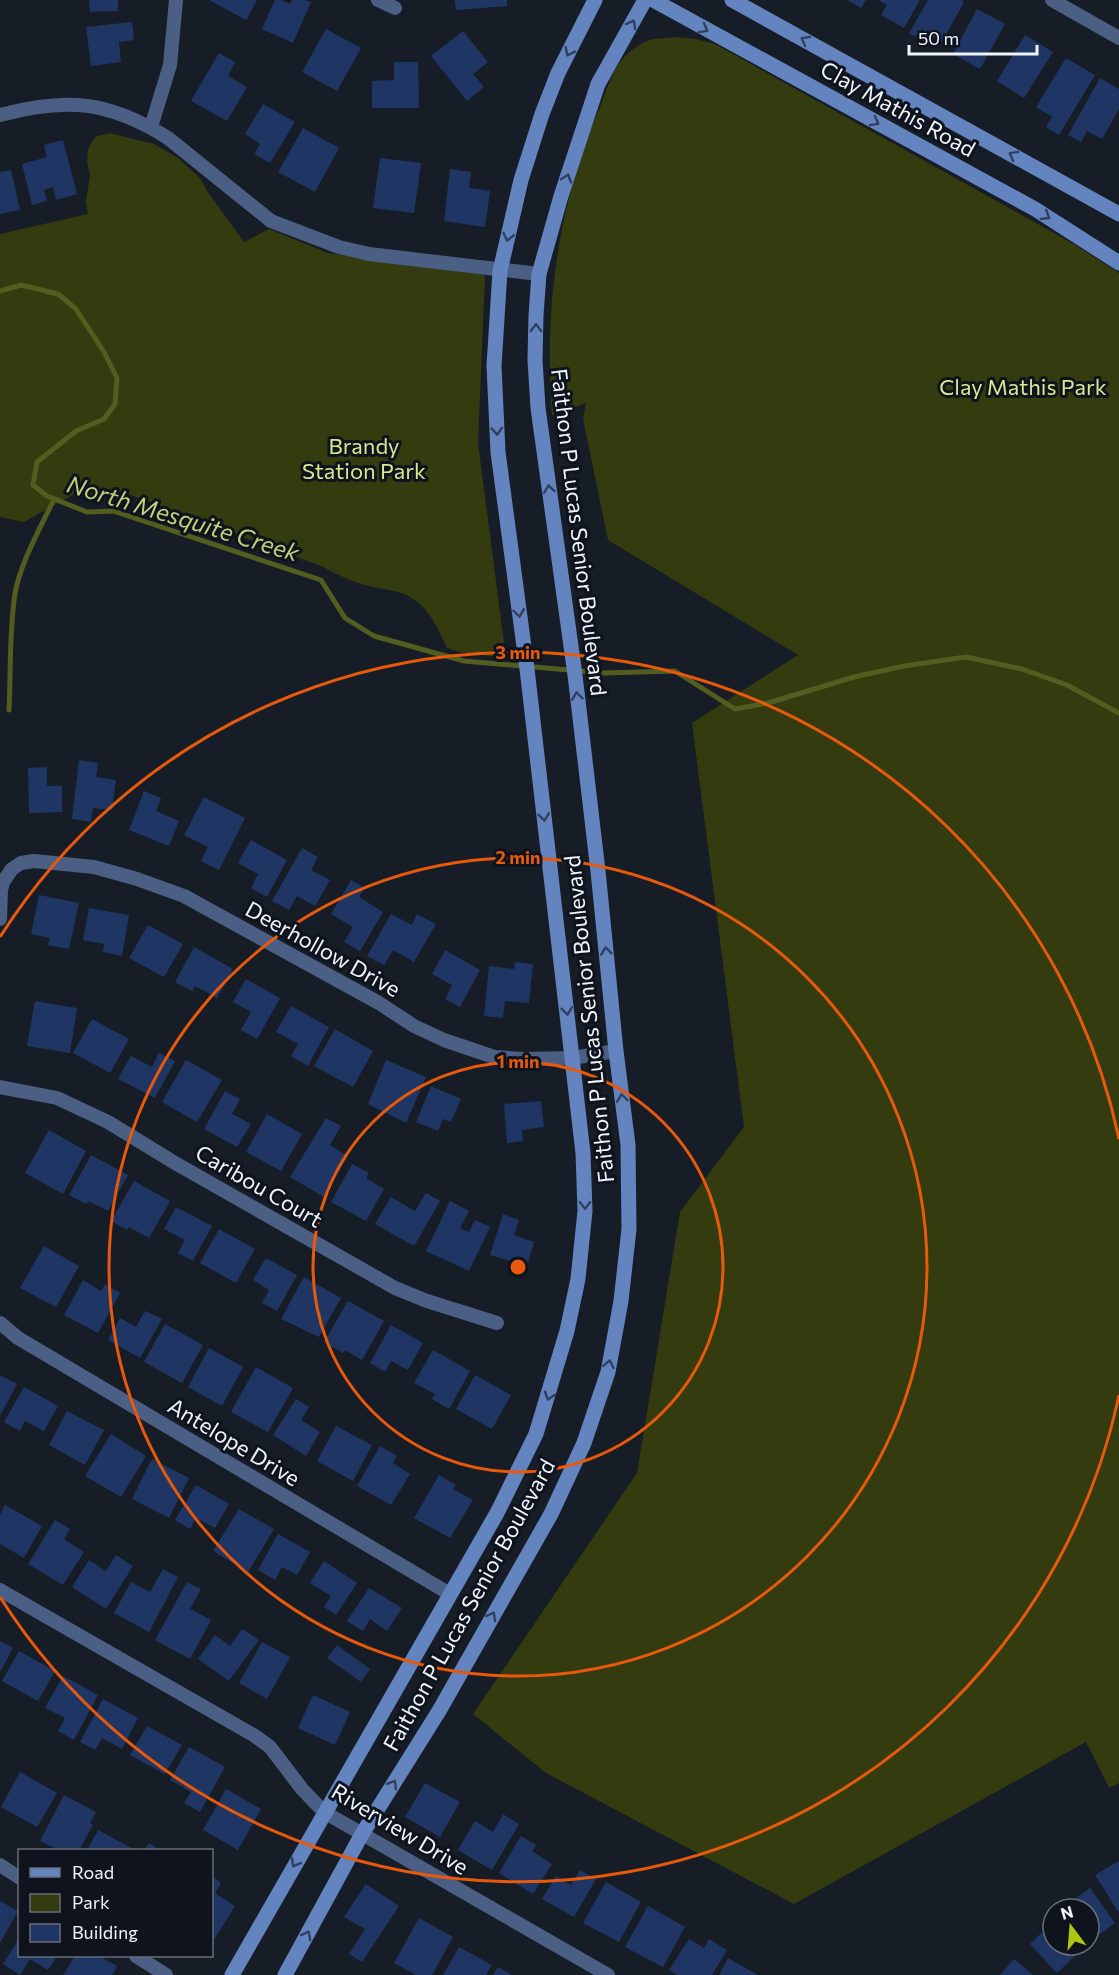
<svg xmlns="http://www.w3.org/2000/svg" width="1119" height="1975" viewBox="0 0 1119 1975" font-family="Commissioner,sans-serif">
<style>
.green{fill:#333b0f}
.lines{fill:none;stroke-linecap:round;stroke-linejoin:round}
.stream{stroke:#525d1f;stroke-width:5}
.building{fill:#1f3664}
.street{stroke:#4b5e84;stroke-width:14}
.secondary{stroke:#6484c0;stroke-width:15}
.oneway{stroke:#30405f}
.ring{fill:none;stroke:#e8590c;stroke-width:3}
.labels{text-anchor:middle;stroke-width:6;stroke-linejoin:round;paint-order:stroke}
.street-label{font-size:22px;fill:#f0f4fc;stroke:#0e131e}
.park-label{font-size:22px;fill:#d6e98f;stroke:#0e131e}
.water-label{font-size:24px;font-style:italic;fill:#c0d279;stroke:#0e131e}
.centre{fill:#e8590c;stroke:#0e131e;stroke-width:3}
.ring-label{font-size:18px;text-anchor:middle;font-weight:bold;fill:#e8590c;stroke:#0e131e;stroke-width:6;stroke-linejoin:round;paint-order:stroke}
</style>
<rect width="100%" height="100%" fill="#171d27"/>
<path class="green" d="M677,37L696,39L715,44L1072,243L1119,273V1783L1109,1788L1086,1742L794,1904L546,1773L473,1714L637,1473L680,1212L744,1127L692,723L798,655L608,540L583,419L586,403L552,415C544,309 557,206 600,107C605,94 612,72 620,62C626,54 640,43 649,40C658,38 668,38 677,37Z
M109,133L154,144L178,158L200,178L207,191L244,242L269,229L328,253L485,275L478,443L506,658L459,652L447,648C440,633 432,615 420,604C402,589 389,591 368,586C352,582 336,574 321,566L120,491L103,498L76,493L24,522L0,517V234L88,214L86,202L90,175L87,162L88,149L95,137Z"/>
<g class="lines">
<path class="stream" d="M0,291L21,285L58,294L76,309L104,352L117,378L115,404L104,419L76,431L37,462L33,485L47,496L87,512L113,511L321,580L345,618L374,636L464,661L604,673L675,671L735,709L768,703L854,677L904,666L966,657L1022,669L1067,685L1119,713
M9,710C11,671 9,632 15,594C20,563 41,527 54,499"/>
</g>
<path class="building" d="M89,0H118V11L90,12Z
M209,0H257L246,20Z
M275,0H281L290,4L292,0H305L311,2L293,43L262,29Z
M455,0H507V6L456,10Z
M847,0H866L861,8Z
M878,0H920L904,28L881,15L887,5Z
M928,0H961L964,2L942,42L930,35L926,42L909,33Z
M977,9L1005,24L980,69L953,54Z
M132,22L134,40L119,42L121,62L91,66L86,27Z
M326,29L361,48L337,91L302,72Z
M463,31L488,62L473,74L484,87L467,101L431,56Z
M1025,35L1053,52L1024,98L997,81Z
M219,53L235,62L228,76L247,87L227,121L191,101Z
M1066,58L1095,75L1059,135L1046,127L1052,117L1036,107Z
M394,62H418L419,108H372V81L394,80Z
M1100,78L1119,89V109L1102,139L1087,131L1081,142L1068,135Z
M263,104L295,122L270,163L254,154L260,144L245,134Z
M303,128L339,148L315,192L278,172Z
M63,140L77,194L56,200L53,187L44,190L47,201L32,205L22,164L47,157L44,145Z
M380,158L421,163L414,213L373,208Z
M450,169L471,172L469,188L490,191L485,227L444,221Z
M11,170L20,210L0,214V172Z
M79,760L98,763L96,777L116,780L112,810L93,808L91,822L72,819Z
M47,767V786H62V812L29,813L28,768Z
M144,791L161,798L156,811L179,821L169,846L129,830Z
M204,797L245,818L219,870L201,861L208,847L184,835Z
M251,840L287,860L267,897L251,888L258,874L238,863Z
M302,848L318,857L311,870L330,880L315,906L297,896L289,910L272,901Z
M351,880L365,888L359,897L383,912L360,951L344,942L353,927L331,914Z
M39,895L79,903L69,949L48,945L50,938L31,934Z
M89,908L129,915L122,956L103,952L104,944L83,940Z
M391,914L412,925L417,914L436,924L414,962L393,950L384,965L367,956Z
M148,925L183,944L164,977L129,958Z
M194,947L233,969L217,998L195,986L192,991L175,982Z
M445,950L480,970L460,1007L445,999L452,985L432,974Z
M515,962L533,964L529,1003L505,1001L503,1018L484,1016L489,966L514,969Z
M246,979L280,998L257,1039L241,1030L251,1012L233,1002Z
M35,1001L77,1008L70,1053L27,1046Z
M291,1006L329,1027L308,1066L291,1056L298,1044L276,1032Z
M92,1019L129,1039L110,1073L73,1053Z
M335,1029L373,1051L353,1087L314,1066Z
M159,1053L175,1061L155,1098L118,1079L131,1056L152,1067Z
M186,1060L222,1080L197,1122L162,1102Z
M386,1060L426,1077L406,1123L368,1104Z
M431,1086L461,1099L451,1122L443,1119L438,1131L416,1122Z
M225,1091L240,1099L232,1114L251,1124L237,1147L204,1129Z
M541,1101L544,1127L522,1130L523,1141L507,1143L504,1104Z
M267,1114L302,1134L281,1171L246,1152Z
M326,1118L341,1126L330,1145L348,1156L324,1197L290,1177Z
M49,1130L86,1151L63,1194L25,1173Z
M91,1155L128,1175L108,1211L88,1201L86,1204L69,1195Z
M352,1164L369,1173L366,1178L384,1189L366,1221L331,1202Z
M134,1181L170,1201L149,1238L129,1227L127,1230L111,1221Z
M426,1193L440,1201L414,1246L375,1224L391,1197L415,1211Z
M450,1201L469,1211L460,1228L469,1232L475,1220L490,1227L469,1271L426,1251Z
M176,1207L212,1226L193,1261L178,1253L185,1240L164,1229Z
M503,1214L519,1220L514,1235L534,1242L527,1266L490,1255Z
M219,1229L255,1249L236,1283L200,1263Z
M44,1246L79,1266L56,1307L20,1288Z
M266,1258L297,1275L277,1311L262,1303L269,1290L253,1280Z
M304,1277L341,1298L319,1337L281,1319Z
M83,1280L101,1291L105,1284L120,1293L98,1333L64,1315Z
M348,1301L384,1321L362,1360L345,1350L343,1353L324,1342Z
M145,1311L162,1319L140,1358L108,1340L120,1318L136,1327Z
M165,1324L203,1345L182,1383L144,1362Z
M391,1325L423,1343L408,1370L391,1361L385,1372L370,1363Z
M209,1348L243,1367L222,1406L188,1387Z
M433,1350L470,1371L449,1409L432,1399L435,1394L414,1383Z
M256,1367L293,1388L268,1432L231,1412Z
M0,1375L17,1384L0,1416Z
M475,1375L511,1395L492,1429L456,1409Z
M24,1387L58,1406L44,1431L25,1421L20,1431L4,1422Z
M296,1399L309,1407L301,1420L320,1432L306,1456L273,1435Z
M67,1411L104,1430L85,1465L49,1445Z
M336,1426L372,1445L353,1481L317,1461Z
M111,1434L146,1456L121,1497L85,1476Z
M380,1446L397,1456L393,1463L410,1474L391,1505L357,1486Z
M152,1459L189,1478L169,1518L132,1499Z
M439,1475L456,1485L453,1489L473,1500L450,1538L414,1518Z
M196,1485L229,1504L215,1528L196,1518L190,1529L175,1520Z
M5,1505L42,1526L24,1558L0,1544V1515Z
M239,1509L274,1529L248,1572L213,1551Z
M55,1520L70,1529L64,1539L84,1552L63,1585L28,1564Z
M278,1534L310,1552L297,1575L282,1567L275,1580L258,1570Z
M116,1555L133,1566L106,1609L72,1587L89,1560L106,1571Z
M324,1561L357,1583L336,1615L324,1607L331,1596L310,1583Z
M163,1569L178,1577L149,1632L114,1613L131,1582L150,1592Z
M187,1582L201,1589L190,1609L211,1620L190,1659L155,1640Z
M369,1588L402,1608L387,1631L370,1619L363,1631L347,1621Z
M242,1629L259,1640L229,1681L198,1659L215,1635L230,1646Z
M0,1641L13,1648L0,1672Z
M262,1642L290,1657L267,1699L239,1683Z
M337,1645L370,1669L361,1682L327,1658Z
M19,1651L55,1671L38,1701L2,1681Z
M63,1676L98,1695L74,1740L58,1731L65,1718L45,1708Z
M313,1695L350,1712L335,1745L298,1728Z
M103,1699L138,1718L122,1749L102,1738L95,1750L80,1742Z
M147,1726L182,1745L165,1774L130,1755Z
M189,1747L225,1767L200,1812L184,1803L191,1792L170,1780Z
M20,1772L57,1793L37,1827L1,1807Z
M425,1783L460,1802L440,1837L405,1817Z
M226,1789L261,1809L238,1850L203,1830Z
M64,1795L96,1812L90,1823L93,1825L79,1850H58L40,1841Z
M503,1814L519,1824L492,1870L458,1850L475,1821L493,1832Z
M98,1830L135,1850H87Z
M521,1836L536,1845L532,1851L552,1864L533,1894L499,1873Z
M149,1843L160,1850H144Z
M1119,1861V1913L1095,1875Z
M580,1870L596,1879L574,1917L542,1899L556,1876L571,1885Z
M212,1876L221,1883L215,1893L235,1906L212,1943Z
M606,1882L641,1902L619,1942L583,1923Z
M366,1884L399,1906L362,1962L349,1954L365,1929L344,1917Z
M1090,1888L1115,1923L1089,1942V1909H1082L1075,1899Z
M0,1901L18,1911L0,1943Z
M648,1906L685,1927L663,1967L625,1947Z
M419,1918L453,1937L432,1975H416L394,1963Z
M1053,1922V1945H1073L1079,1952L1057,1973L1030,1944Z
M20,1937V1956H57L48,1970L30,1959L20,1975L3,1964Z
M689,1939L704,1948L709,1939L727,1950L712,1975H677L669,1970Z
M459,1947L492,1965L486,1975H443Z
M75,1956H99L117,1966L112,1975H63Z
M728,1958L758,1975H719Z
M1014,1959L1033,1975H1000Z
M498,1967L512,1975H493Z"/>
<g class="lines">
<path class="street" d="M378,0L395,8
M1052,0L1119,38
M0,115C67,97 109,101 168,138L271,221L339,247L369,254L539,274
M151,127L170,65L176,0
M0,919L1,890L3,882L12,869L21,863L34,861L94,867L137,879L184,896L379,1003L414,1026L444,1040L494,1057L523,1059L572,1058L616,1051
M0,1087L57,1098L108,1122L175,1163L395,1288L427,1301L497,1323
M0,1323L18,1338L450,1594
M0,1590L255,1736L270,1747L302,1789L324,1812L608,1975
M0,1865L20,1878
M136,1956L166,1975"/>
<path class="secondary" d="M653,0L1035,209L1119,263
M732,0L1119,214
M232,1975L497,1513L536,1434L567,1331L578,1279L585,1211L583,1153L527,669L498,452L494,366L500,271L521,180L542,114L558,73L595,0
M285,1975L362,1834L439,1711L551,1514L584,1443L608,1372L621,1301L629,1229L628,1145L616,1051L598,871L575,675L538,408L535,360L536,315L539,274L561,196L598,84L645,0"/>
</g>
<defs><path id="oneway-chevron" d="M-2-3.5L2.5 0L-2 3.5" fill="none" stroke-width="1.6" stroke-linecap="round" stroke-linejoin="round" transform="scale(1.5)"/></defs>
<g class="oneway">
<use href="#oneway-chevron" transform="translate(632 24) rotate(-61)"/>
<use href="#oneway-chevron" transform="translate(704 29) rotate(29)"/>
<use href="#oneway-chevron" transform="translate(805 40) rotate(-151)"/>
<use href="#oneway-chevron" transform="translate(569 52) rotate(116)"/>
<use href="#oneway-chevron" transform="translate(875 122) rotate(29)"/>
<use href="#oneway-chevron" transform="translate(1013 155) rotate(-151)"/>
<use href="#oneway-chevron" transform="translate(567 178) rotate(-72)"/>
<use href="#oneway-chevron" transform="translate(1046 216) rotate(32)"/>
<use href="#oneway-chevron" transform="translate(508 237) rotate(103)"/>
<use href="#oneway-chevron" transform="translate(536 328) rotate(-90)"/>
<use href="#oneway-chevron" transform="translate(497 431) rotate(86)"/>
<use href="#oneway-chevron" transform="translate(549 489) rotate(-98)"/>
<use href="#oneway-chevron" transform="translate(519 613) rotate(82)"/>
<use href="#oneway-chevron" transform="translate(577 696) rotate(-97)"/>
<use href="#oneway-chevron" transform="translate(544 817) rotate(83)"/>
<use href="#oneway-chevron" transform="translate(606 951) rotate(-96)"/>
<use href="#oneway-chevron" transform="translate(567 1011) rotate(83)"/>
<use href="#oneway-chevron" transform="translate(622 1098) rotate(-97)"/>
<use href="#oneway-chevron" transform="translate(585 1205) rotate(89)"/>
<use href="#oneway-chevron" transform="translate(609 1364) rotate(-79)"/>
<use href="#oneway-chevron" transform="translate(549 1396) rotate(108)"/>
<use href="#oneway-chevron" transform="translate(492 1616) rotate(-61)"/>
<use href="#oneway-chevron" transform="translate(393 1784) rotate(-58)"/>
<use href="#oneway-chevron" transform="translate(295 1863) rotate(119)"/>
<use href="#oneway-chevron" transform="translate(307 1935) rotate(-61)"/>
</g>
<g class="ring">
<circle cx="518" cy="1267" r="205"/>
<circle cx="518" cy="1267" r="409"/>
<path d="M1119 1395A614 614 0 0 1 0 1597M0 937A614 614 0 0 1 1119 1139"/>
</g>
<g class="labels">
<g class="street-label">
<text transform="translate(898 109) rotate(29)" y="8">Clay Mathis Road</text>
<text transform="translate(579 532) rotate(83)" y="8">Faithon P Lucas Senior Boulevard</text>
<text transform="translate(323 949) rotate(29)" y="8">Deerhollow Drive</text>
<text transform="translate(589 1019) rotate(-96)" y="8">Faithon P Lucas Senior Boulevard</text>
<text transform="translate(259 1186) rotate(30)" y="8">Caribou Court</text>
<text transform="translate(234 1442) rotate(31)" y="8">Antelope Drive</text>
<text transform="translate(469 1605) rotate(-61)" y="8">Faithon P Lucas Senior Boulevard</text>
<text transform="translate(400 1829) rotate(31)" y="8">Riverview Drive</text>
</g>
<g class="park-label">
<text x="1023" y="395">Clay Mathis Park</text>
<text x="364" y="454">Brandy<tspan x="364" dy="25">Station Park</tspan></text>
</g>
<g class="water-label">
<text transform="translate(183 519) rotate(17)" y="8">North Mesquite Creek</text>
</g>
</g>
<circle cx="518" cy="1267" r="9" class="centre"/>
<g class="ring-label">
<text x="518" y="659">3 min</text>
<text x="518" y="864">2 min</text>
<text x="518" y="1068">1 min</text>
</g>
<rect x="18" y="1849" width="195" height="108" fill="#0e131e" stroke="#686d77" stroke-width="1.5"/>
<rect x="30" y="1868" width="30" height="9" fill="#6484c0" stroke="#686d77" stroke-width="1.5"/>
<text x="72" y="1879" font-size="18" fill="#f0f4fc">Road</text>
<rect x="30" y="1894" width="30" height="18" fill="#333b0f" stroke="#686d77" stroke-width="1.5"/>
<text x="72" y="1909" font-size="18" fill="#f0f4fc">Park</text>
<rect x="30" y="1924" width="30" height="18" fill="#1f3664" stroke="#686d77" stroke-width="1.5"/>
<text x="72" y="1939" font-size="18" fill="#f0f4fc">Building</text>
<g transform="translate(1071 1927) rotate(344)"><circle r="28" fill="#0e131e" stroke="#686d77" stroke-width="1.5"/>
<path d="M0-4.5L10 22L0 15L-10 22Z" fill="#adc610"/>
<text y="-9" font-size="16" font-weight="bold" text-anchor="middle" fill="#f0f4fc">N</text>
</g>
<path d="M909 45v9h128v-9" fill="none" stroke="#f0f4fc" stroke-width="3"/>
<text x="918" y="45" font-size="18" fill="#f0f4fc" stroke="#0e131e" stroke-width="4.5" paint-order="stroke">50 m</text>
</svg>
